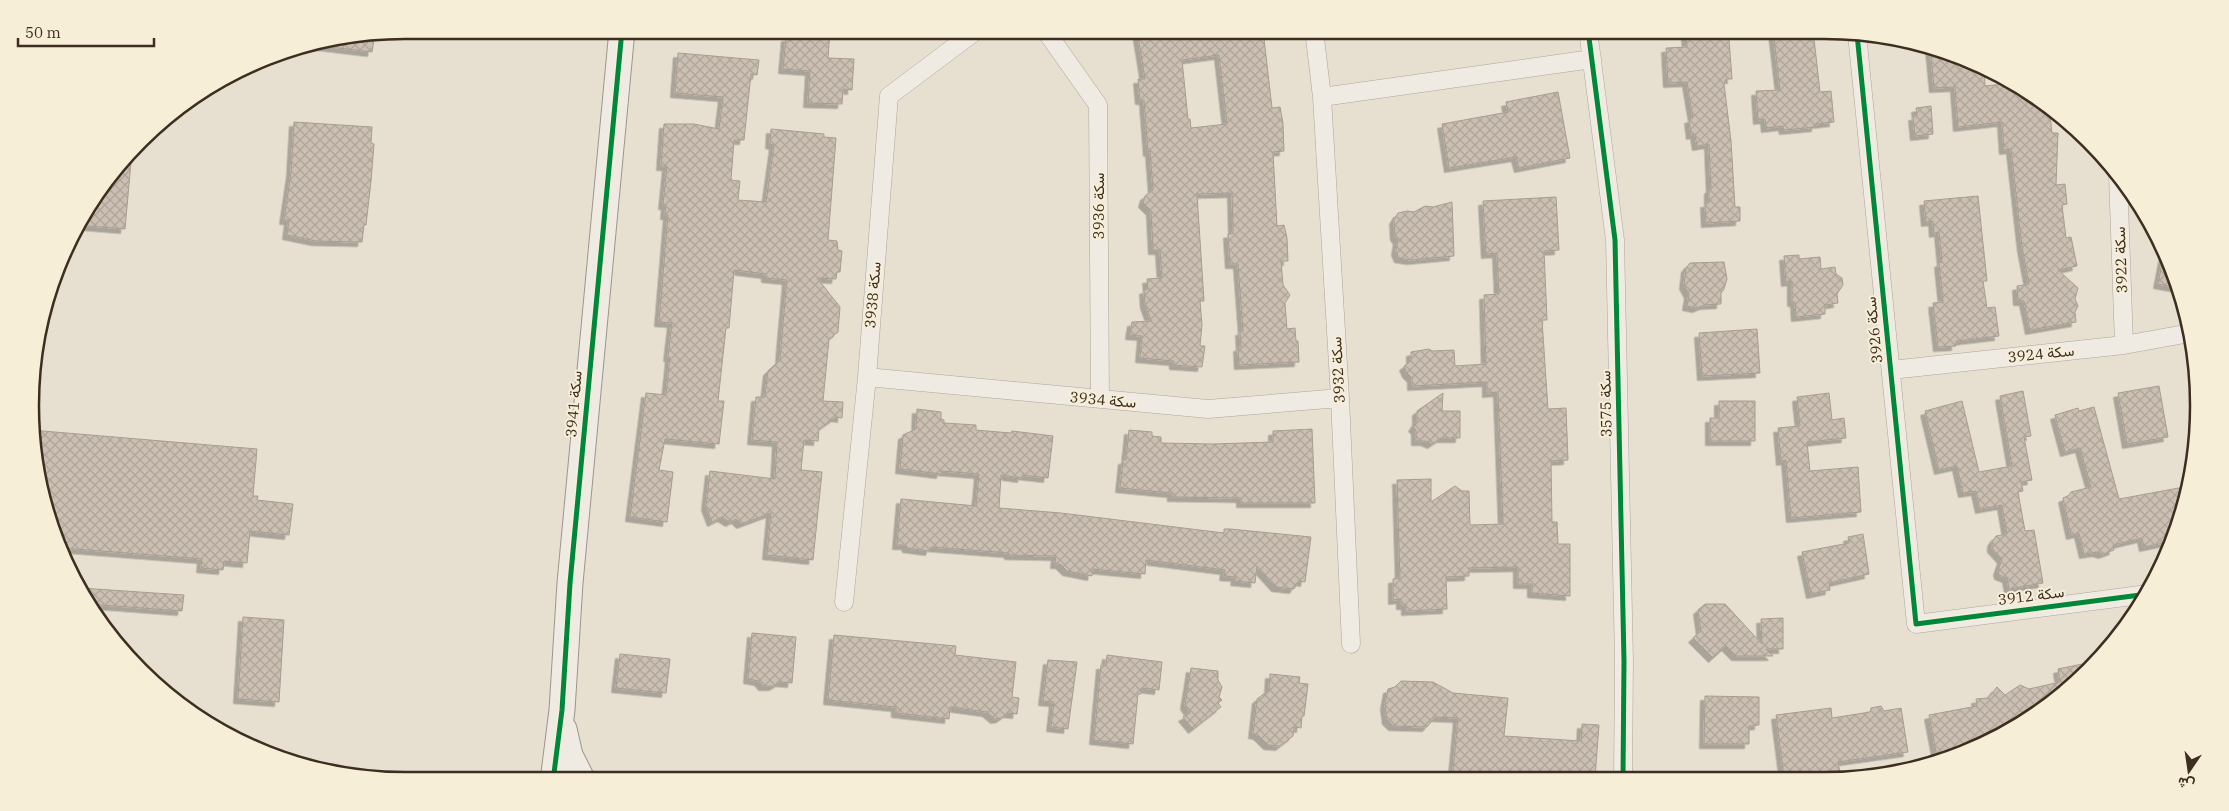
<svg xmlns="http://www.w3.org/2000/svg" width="2229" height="811" viewBox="0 0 2229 811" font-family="'IBM Plex Serif',Vazirmatn,serif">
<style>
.building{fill:url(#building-cross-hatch);stroke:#a89c90;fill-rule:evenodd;filter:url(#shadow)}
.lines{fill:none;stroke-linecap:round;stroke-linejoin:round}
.street-casing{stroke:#ada599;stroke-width:19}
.secondary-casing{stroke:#9c958a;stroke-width:27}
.street{stroke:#efebe3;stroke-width:18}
.secondary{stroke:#efebe3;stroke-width:25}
.cycleway-casing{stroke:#f7eed8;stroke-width:8}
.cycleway{stroke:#00873e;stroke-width:5}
.labels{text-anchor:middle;stroke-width:4;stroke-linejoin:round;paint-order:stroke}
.street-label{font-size:15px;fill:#3d2e20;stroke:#f7eed8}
.rim{fill:none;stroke:#3d2e20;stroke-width:2.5}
</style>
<defs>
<pattern id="building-cross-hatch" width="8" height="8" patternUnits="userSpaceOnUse" patternTransform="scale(1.25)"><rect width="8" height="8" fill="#cbbfb2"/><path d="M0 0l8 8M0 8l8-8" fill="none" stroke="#afa499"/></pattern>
<filter id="shadow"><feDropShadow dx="-4.5" dy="4.5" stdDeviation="0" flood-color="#0004"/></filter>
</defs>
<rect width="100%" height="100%" fill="#e7e0d1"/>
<path class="building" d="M810,30H830L828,58L854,59L852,90L843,89L842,104L808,103L810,71L783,69L786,37L809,38Z
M1137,30H1263L1272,108L1280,107L1283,123L1284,151L1273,152L1277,226L1284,225L1287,238L1288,261H1281L1283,285L1290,295L1285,303L1287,329L1295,328L1296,341H1298L1299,362L1239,365L1238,347H1241L1240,331H1243L1238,264H1230L1228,234L1233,233V227L1232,193L1197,194L1204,301H1200L1202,325L1200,346H1205L1202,367L1174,365V361L1140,358L1142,336L1130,335L1132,322L1151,321L1145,304L1144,290L1148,289L1147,279L1162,278L1160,250H1153L1151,211L1143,203L1145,196L1153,190L1150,151L1148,152L1144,100H1140L1138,79H1145ZM1219,55L1227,124L1191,128L1190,119H1188L1182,60Z
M1773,30H1813L1820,92L1831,91L1834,122L1816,124V127L1784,130L1783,126L1766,128L1765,119L1758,120L1756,91L1780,90Z
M375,33L372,52L314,45V43L333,37Z
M1707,33V38L1729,39L1732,79H1726L1724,84L1731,141L1735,207H1740V221L1706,223L1705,203H1709V189H1711L1709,144L1697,146L1695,134L1691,135L1689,119L1693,118L1687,82L1668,83L1666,48L1687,47L1686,35Z
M1930,46L1984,66L1985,86L2013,83L2049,106L2052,133H2058L2056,185L2065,184L2067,204L2062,205L2066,238L2071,237L2077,266L2058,270L2078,288L2075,299L2078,306L2075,312L2076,322L2030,330L2024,301H2018L2017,286L2029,284L2022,247L2011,149L2004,150L2002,122L1958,127L1955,87L1934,88Z
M678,53L759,60L757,75L751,74L744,140H734L731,180L740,181L738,200L766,202L774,145L770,144L771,129L824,134V137L836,138L828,240L837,241L838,250L842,251L840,272H837L836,279L817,278L840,307L838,332L829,339L823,401L843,402L842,418L836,417L819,429L818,441L804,440L801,470L822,472L813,560L767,555L771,513L741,524L736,519L730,522L722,517L712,522L706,506L710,471L775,479L777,442L752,440L756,397H765L768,371L780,360L782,335L787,280L766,278V274L734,270L729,328H726L718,401H724L719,444L665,439L659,470L673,472L667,522L630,517L646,393L666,395L670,357H668L672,323L659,322L668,215H665L666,205H663L667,166H661L664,124H694L719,129L723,97L675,93Z
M1558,92L1570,158L1519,168L1516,157L1449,168L1442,124L1508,112L1506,102Z
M1931,106L1933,134L1915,136L1913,116H1917L1916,108Z
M294,122L372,127L371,143L374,144L371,181L366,225H364L362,242L316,241L287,235L289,220H284L291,173Z
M132,151L125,229L77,225L108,177Z
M1978,196L1987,281H1983L1987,308L1995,307L1999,336L1956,341V346L1938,347L1933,303L1943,302L1939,263L1942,262L1939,232L1934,233L1933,221L1926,222L1924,201Z
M1556,197L1559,250L1544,251L1547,320H1542L1548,409L1566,408L1568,460L1551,461L1552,522H1557L1558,544H1570V596L1532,593V584H1518V567L1469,568V576L1446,577L1447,609L1406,611V605H1401V599L1393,600V579L1400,578L1397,480L1431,479V502L1455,486L1462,491H1469L1470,525L1503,524L1498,392L1487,393V382L1412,386V378L1407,373L1404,366L1411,361V352L1429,349L1432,351L1454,350L1455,366L1486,364L1484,295L1499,294L1497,253L1486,254L1483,201Z
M1452,202L1454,256L1411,260L1399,258L1396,251L1398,240L1395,236L1394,220L1398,213L1407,211L1414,212L1425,206L1433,207Z
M2164,253L2179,285L2180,288L2158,284Z
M1799,255V259L1820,257L1821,269L1835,267L1836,274L1842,278L1843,285L1837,294L1838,303L1825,305V314L1796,317L1795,302H1792V281L1786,282L1784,256Z
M1724,262L1727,279L1724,289L1721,293V304L1704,305L1697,308L1687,306L1689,294L1684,285L1686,268L1690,263Z
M1757,329L1760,373L1702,376L1699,333Z
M2159,386L2168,437L2127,444L2118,393Z
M2023,391L2031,436L2024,437L2032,480L2021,482L2023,491L2018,492L2025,531L2034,530L2043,583L2009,589L2007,578L1999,575L1998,571L2002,559L1992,548V542L1996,536L2007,534L2002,505L1980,509L1976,491L1963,493L1957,466L1939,470L1925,411L1962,401L1979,472L2012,466L2000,396Z
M1443,393L1442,411H1460V438H1441L1432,444L1425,441H1416V430L1413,427L1417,421V411Z
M1829,393L1832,420L1844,418L1846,438L1807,442L1810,471L1858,467L1861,512L1791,518L1786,460L1781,461L1778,428L1800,426L1797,397Z
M1719,401H1755V441H1710V418H1719Z
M2094,407L2119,499L2184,487L2186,502L2174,532L2166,534L2168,542L2144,547L2142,538L2113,545L2114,550L2103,554L2097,552L2084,554L2079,533L2071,535L2063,498L2068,496L2071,492L2091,487L2080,448L2065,452L2055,415L2078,408L2079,411Z
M917,409L941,412V419L944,420V423L976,425V430L1011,433L1012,431L1053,436L1048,478L1022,475V478L1001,475L999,508L1061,513L1224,533V529H1230L1311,537L1305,582L1299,581L1294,589L1276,587L1257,566L1255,583L1235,581L1236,577L1224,576L1225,570L1146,560L1145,574L1093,569L1092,576L1067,571L1060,564H1055L1056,556L1009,555V553L931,547L930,551L907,548L906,545H897L901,499L976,506L979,474L941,471V474L900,469L903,435L916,429Z
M1312,429L1315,503H1241V498L1172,497V493L1120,488L1123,460H1126L1129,430L1152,432V436L1161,437V443L1213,444L1273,442V431Z
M31,430L257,449L253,496H258L257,500L293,504L289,535L250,531L247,563L224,561L223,570L201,568L202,559L63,548L43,502Z
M1863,534L1869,574L1829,583L1830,590L1811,594L1802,552L1849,543L1848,537Z
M81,588L184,595L182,611L89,604Z
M1705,604H1725L1762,644L1761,619L1783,618V649H1766L1773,656H1736L1726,646L1713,658L1693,638L1701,631L1698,610Z
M243,617L284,620L279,702L238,699Z
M752,633L796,637L792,683L780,682L774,686H763L759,681L748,679Z
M834,635L956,646L955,655L1016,662L1012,697L1019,698L1017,714L1008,713L1001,718L995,719L987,712L950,707L949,719L896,713V707L828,700Z
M620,654L670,659L666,693L616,688Z
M1107,655L1162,662L1159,690L1142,688L1141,694H1138L1133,744L1094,740L1101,665H1106Z
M1048,660L1077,662L1068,729L1051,727L1054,702L1043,701Z
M2092,662L2071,688L1989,742L1937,757L1929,715L1977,706L1976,699L1988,698L1997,687L2005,695L2020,685L2029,689L2060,682L2058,669Z
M1191,668L1218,671V680L1222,687L1219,697L1222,700L1218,703L1221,707L1193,729L1183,717L1190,713L1185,705Z
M1270,674L1300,677L1299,683L1308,684L1304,716H1302L1301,728L1294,727L1293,736L1280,746L1268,745L1258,735L1253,734L1257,699L1269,690Z
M1401,681L1433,682L1453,693L1508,698L1504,736L1581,741L1582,724L1599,725L1595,778H1530L1485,775V779H1468L1469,773L1453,771L1458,718L1435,717L1427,727L1393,726L1387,720L1385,705L1388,689L1395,687Z
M1705,696L1759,697V725L1749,726V744H1704Z
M1881,706L1884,711L1901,708L1908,752L1838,762L1840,773L1803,778H1784L1776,715L1831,708L1832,718L1870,712L1871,708Z"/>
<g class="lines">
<g class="street-casing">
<path id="street" d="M1045,30L1098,105L1100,399
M1314,30L1322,97L1340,398L1351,644
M1588,30L1615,240L1624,661L1623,778
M1857,34L1916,624L2148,594
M1322,97L1592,59
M2118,175L2124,345
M1891,370L2124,345L2190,333
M867,377L1208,409L1340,398
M844,602L867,377L889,96L977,30"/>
</g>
<g class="secondary-casing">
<path id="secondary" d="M564,729L570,755L583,781
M553,781L562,710L570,583L622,30"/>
</g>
<use href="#street" class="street"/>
<use href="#secondary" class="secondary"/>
<g class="cycleway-casing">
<path id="cycleway" d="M1588,30L1615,240L1624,661L1623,778
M1857,34L1916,624L2148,594
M553,781L562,710L570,583L622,30"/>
</g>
<use href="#cycleway" class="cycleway"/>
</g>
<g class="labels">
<g class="street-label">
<text transform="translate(1099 206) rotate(-90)" y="5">سكة 3936</text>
<text transform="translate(2121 260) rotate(-92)" y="5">سكة 3922</text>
<text transform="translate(873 295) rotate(-85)" y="5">سكة 3938</text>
<text transform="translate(1874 330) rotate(-96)" y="5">سكة 3926</text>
<text transform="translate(2041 354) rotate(-6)" y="5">سكة 3924</text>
<text transform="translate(1338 370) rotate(-93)" y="5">سكة 3932</text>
<text transform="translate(1103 400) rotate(5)" y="5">سكة 3934</text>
<text transform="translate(574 404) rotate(-85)" y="5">سكة 3941</text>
<text transform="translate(1606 404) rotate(-91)" y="5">سكة 3575</text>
<text transform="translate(2031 596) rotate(-7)" y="5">سكة 3912</text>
</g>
</g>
<path d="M0 0H2229V811H0ZM405 39H1824A366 366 0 0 1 2190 405V406A366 366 0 0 1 1824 772H405A366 366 0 0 1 39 406V405A366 366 0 0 1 405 39Z" fill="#f7eed8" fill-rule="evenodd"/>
<path class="rim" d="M405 39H1824A366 366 0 0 1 2190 405V406A366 366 0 0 1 1824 772H405A366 366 0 0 1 39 406V405A366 366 0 0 1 405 39Z"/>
<g transform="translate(2189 771) rotate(193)" stroke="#f7eed8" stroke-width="4" paint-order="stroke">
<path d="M0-4L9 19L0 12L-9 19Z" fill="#3d2e20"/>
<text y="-8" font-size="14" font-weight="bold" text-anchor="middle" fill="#3d2e20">ش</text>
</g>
<path d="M18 38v8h136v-8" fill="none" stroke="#3d2e20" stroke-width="2.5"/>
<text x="25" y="38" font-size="15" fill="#3d2e20" stroke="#f7eed8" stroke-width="4" paint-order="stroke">50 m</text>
</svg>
